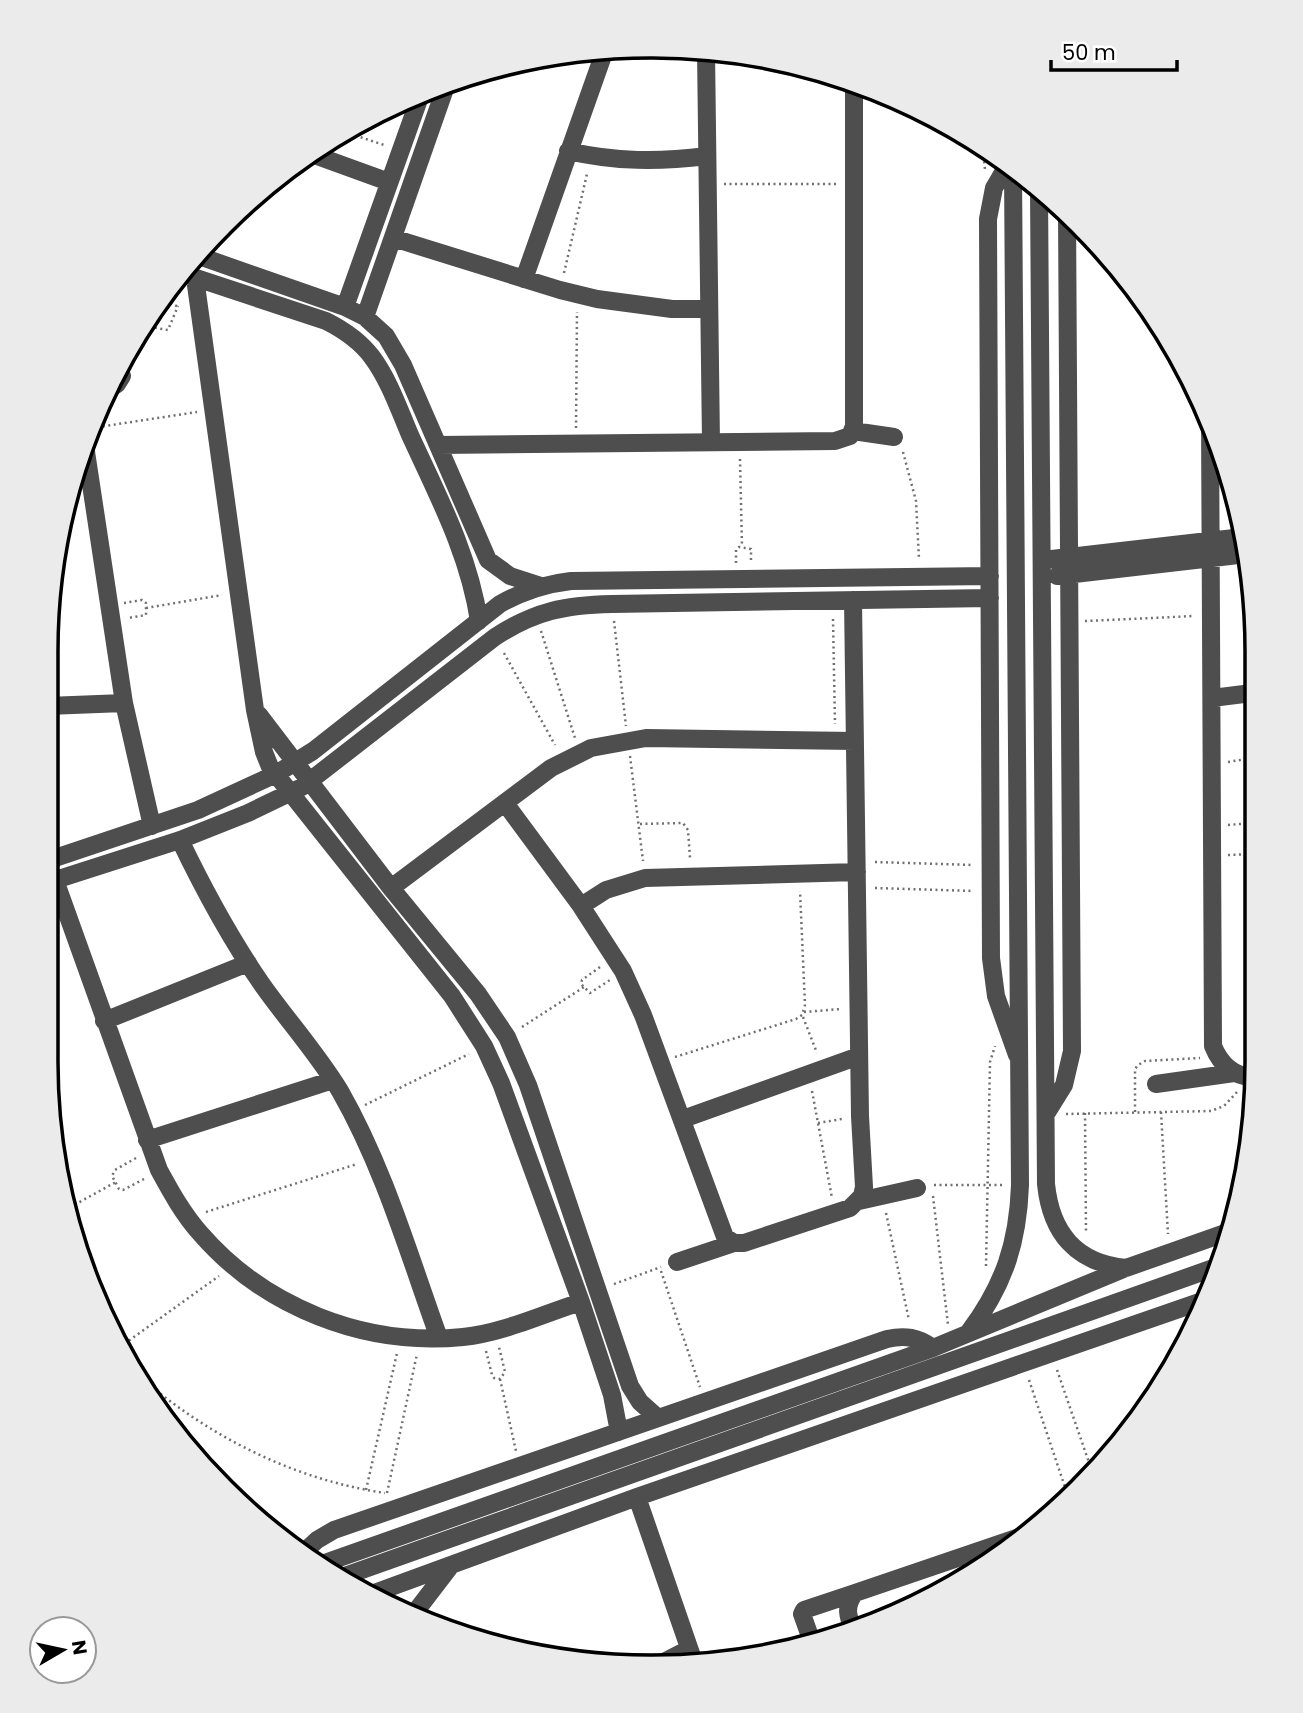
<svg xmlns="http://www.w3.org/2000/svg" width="1303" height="1713" viewBox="0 0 1303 1713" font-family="Poppins,sans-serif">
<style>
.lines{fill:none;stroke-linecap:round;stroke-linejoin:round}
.path{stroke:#707070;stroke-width:2.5;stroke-dasharray:2 3.5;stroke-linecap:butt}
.minor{stroke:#4e4e4e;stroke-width:18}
.rim{fill:none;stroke:#000;stroke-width:3.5}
</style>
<rect width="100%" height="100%" fill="#fff"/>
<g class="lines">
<path class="path" d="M345,132L384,145
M982,145L985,169
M724,184H837
M1085,247L1099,246
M564,273L587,174
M160,299L179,307
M144,326L168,330L178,306
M128,361L140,332
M92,428L197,412
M576,428L577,312
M903,452L916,501L919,559
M740,459L742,547
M736,563V550L739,547L751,549V561
M124,603L142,600L146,603V615L128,618
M146,608L222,595
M833,619L835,724
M614,621L626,726
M1085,621L1194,616
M541,631L575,738
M504,653L555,745
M630,756L643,861
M1228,762L1252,758
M640,824L683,823L688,830L690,858
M1228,825L1252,823
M1228,855L1252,854
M875,862L973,865
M875,888L973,891
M600,967L582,980L581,984L590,993L610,980
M804,1012L841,1009
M803,1017L817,1053
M522,1027L584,987
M675,1057L796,1019L802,1015L805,1005L800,891
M812,1091L832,1198
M365,1105L469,1054
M1135,1112V1069L1138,1065L1145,1061L1200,1058
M1161,1112L1168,1234
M1085,1113L1086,1233
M1066,1114L1211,1111L1224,1106L1237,1092
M818,1123L842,1119
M136,1158L115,1170L112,1176L119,1189L123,1190L144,1179
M934,1185H1005
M933,1196L948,1325
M65,1210L116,1182
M206,1212L357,1164
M886,1213L909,1320
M986,1266L990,1062L995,1046
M661,1271L700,1387
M614,1284L661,1267
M120,1347L219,1276
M486,1351L492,1375L494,1378L500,1379L505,1372L499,1347
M131,1369C202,1433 290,1479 385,1493
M1057,1370L1093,1474
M500,1379L516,1451
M1029,1380L1069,1499
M366,1490L397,1353
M387,1493L417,1354"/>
<path class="minor" d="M706,51L711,442
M568,151C616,162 659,162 707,156
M309,153L389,182
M1008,164L994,188L988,219L991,958L996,996L1017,1055
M1039,190L1046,1184C1051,1233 1076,1263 1126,1268
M393,238L560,290L597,299L672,309H709
M199,256L345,307L365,317L386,336L403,365L488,560L510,576L541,586
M181,273L326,321C344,330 360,341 372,357C389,380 399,409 410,435C438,496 469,554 479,621
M195,278L255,710L264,752L270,767L452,996L484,1046L501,1083L581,1302L612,1395L619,1432
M524,279L605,50
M345,307L422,91
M365,317L447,83
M105,392L117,384L122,376
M1210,417L1213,1046C1220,1063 1232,1076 1252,1077
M853,431L894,437
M85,445L124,703L152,826
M438,445L835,441L850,436L854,426V83
M1043,560L1243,537
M1057,576L1247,554
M1212,698L1252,693
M47,706L124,703
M259,715L391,888L478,994L507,1037L528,1085L630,1386L640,1402L658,1418
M505,803L581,906L623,971L643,1015L725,1237L734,1243H744L850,1208L862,1196L864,1187L860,1116L853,600
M180,840C204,890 230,938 261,983C287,1020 317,1053 340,1091C384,1168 409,1255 439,1338
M46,861L198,810L276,774L313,751L500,604C523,591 544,584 571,581L990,576
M55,880L159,1170C171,1192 183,1214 200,1233C264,1307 364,1347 463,1337C503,1333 543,1314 581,1302
M46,883L180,840L248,813L302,787L495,637C535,611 565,605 612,604L990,598
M391,888L551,768L591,748L646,738L855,741
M581,906L606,890L645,878L857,872
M104,1021L248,963
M1156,1084L1234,1073
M1046,1114L1064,1085L1072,1051L1067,212
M683,1119L859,1056
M147,1140L333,1080
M859,1201L917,1188
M677,1262L734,1243
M969,1332C1004,1285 1018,1243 1020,1185L1013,168
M637,1497L695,1665
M304,1552L317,1540L334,1530L887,1339C905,1335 918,1337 933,1348
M322,1564L933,1348L1126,1268L1228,1232
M342,1577L1219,1266
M369,1595L637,1497L1208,1299
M413,1615L449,1568
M854,1632C848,1617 844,1607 855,1593L1025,1535
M812,1642L802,1614L804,1610L855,1593
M660,1664L689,1649"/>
</g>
<path d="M0 0H1303V1713H0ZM651 58H652A593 593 0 0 1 1245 651V1062A593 593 0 0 1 652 1655H651A593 593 0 0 1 58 1062V651A593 593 0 0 1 651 58Z" fill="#ebebeb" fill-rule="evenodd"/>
<path class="rim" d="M651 58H652A593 593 0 0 1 1245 651V1062A593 593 0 0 1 652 1655H651A593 593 0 0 1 58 1062V651A593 593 0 0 1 651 58Z"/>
<g transform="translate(63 1650) rotate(81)"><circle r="33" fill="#ffffff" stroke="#999999" stroke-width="2"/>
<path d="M0-5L12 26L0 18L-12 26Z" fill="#000000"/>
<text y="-10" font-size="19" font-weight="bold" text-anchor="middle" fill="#000000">N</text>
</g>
<path d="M1051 60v10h126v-10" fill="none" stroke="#000000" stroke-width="3.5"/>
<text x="1062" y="60" font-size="21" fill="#000000" stroke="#ffffff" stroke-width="5" paint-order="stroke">50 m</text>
</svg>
